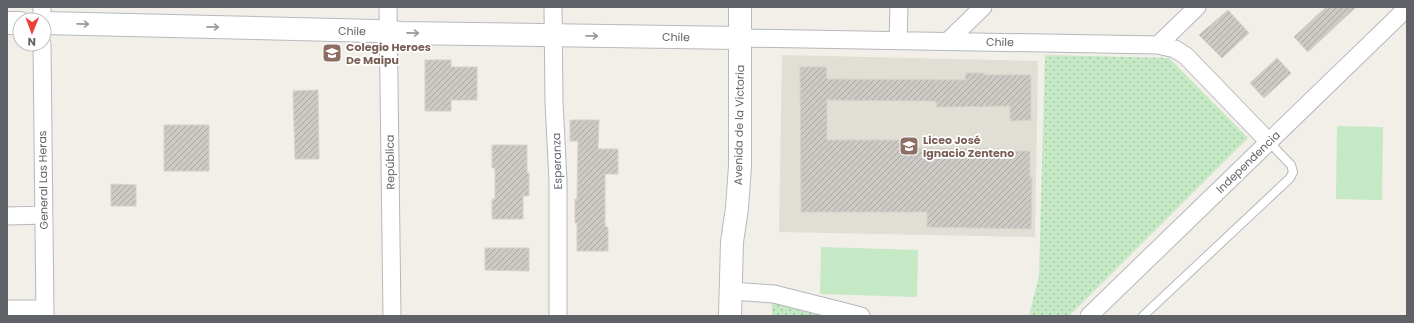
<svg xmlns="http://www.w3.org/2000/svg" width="1414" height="323" viewBox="0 0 1414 323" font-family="Poppins,sans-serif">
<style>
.education{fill:#e1ded6}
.grass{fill:url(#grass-dots)}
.green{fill:#c5e8c5}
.building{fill:url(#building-hatch);stroke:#d6d1c6}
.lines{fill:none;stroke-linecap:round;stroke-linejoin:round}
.lane-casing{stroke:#b5b8bc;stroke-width:10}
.street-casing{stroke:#b5b8bc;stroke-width:19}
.secondary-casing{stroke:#b6babf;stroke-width:24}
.lane{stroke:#fff;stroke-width:8}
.street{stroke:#fff;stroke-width:17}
.secondary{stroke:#fff;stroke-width:22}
.oneway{stroke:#979a9d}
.labels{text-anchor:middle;stroke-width:3.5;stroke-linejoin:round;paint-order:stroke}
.street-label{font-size:11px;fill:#5f6368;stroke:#fff}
.education-label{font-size:11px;font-weight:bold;fill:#785e54;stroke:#fff;text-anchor:start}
</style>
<defs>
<pattern id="grass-dots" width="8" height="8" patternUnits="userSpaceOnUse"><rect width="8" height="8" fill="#c5e8c5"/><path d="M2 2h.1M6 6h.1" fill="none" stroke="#a3c0a4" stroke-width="1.8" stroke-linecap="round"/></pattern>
<pattern id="building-hatch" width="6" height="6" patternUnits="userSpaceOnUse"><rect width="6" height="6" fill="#cccac5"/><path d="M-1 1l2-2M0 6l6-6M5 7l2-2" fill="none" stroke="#a9a8a4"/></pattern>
</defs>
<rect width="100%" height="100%" fill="#f1efe8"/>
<path class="education" d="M782,55L1038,61L1035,237L779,232Z"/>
<path class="grass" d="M1045,55L1169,58L1248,138L1069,316H1029L1039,276Z
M772,303L824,316H772Z"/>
<path class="green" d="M1337,126L1383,127L1382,200L1336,199Z
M821,247L918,250L917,297L820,294Z"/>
<path class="building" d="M1326,7H1356L1308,52L1294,37Z
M1228,10L1249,33L1222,58L1199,35Z
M1277,58L1291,73L1264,98L1250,83Z
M425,60H451V67H477V100H451V111H425Z
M800,67H826L827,79L965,80L966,73H984V75H1031V120L1010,121V106L936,107V101L827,100V140H917V148L999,149V151H1030V178H1032L1031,229L927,227V212H801Z
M318,90L319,159H295L293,91Z
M570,120H599L598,149H618V174H605V227H608V251H577V223H575V199H577L578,141H570Z
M164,125H209V171H164Z
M492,145H527V173H529V196H523V219H492V199H495V168H492Z
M111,184L136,185V206H111Z
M485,248H529V271L485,270Z"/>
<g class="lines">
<g class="lane-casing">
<path id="lane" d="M1143,316L1290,178L1293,172L1291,165L1269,142"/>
</g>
<g class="street-casing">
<path id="street" d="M42,7V20
M388,7L392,316
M553,7L554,102L558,181V316
M740,38L1158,45L1175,49L1186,56L1269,142
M898,40L899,7
M948,41L983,7
M42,44L45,316
M1158,45L1197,7
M7,216L44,215
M731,291L774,294L861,316
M7,309H45
M1089,316L1407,8"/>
</g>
<g class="secondary-casing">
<path id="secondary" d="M7,23H20
M44,23L376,31L401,33L740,38
M730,316L732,242L737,208L740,166V7"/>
</g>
<use href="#lane" class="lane"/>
<use href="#street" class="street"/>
<use href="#secondary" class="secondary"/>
</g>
<defs><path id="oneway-shaft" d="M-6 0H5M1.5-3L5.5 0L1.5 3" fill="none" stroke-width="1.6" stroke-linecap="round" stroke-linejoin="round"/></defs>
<g class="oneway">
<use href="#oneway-shaft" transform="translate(83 24) rotate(1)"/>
<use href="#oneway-shaft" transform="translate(213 27) rotate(1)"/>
<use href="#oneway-shaft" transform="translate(413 33) rotate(1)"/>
<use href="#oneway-shaft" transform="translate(592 36) rotate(1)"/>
</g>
<defs>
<g id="school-square" transform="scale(1)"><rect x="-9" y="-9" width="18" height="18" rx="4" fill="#8d6e63" stroke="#fff"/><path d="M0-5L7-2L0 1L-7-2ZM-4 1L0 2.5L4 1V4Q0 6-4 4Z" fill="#fff"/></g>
</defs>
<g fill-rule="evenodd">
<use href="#school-square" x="332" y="53"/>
<use href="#school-square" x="909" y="146"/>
</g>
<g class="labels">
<g class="street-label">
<text transform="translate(352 31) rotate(1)" y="4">Chile</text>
<text transform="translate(676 37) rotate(1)" y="4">Chile</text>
<text transform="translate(1000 42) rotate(1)" y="4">Chile</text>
<text transform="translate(739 125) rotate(-89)" y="4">Avenida de la Victoria</text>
<text transform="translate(557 161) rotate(-92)" y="4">Esperanza</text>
<text transform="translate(390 162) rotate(-91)" y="4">República</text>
<text transform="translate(1248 162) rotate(-44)" y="4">Independencia</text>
<text transform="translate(43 180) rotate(-91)" y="4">General Las Heras</text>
</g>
<g class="education-label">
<text x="346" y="51">Colegio Heroes<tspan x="346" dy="13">De Maipu</tspan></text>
<text x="923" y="144">Liceo José<tspan x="923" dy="13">Ignacio Zenteno</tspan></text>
</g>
</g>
<rect width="1414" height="323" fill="none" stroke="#5f6368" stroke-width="16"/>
<g transform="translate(32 32) rotate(181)"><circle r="19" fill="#ffffff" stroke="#bfc1c3"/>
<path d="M0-3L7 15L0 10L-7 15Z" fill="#ea4335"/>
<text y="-6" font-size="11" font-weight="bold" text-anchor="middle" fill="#5f6368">N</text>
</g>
</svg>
